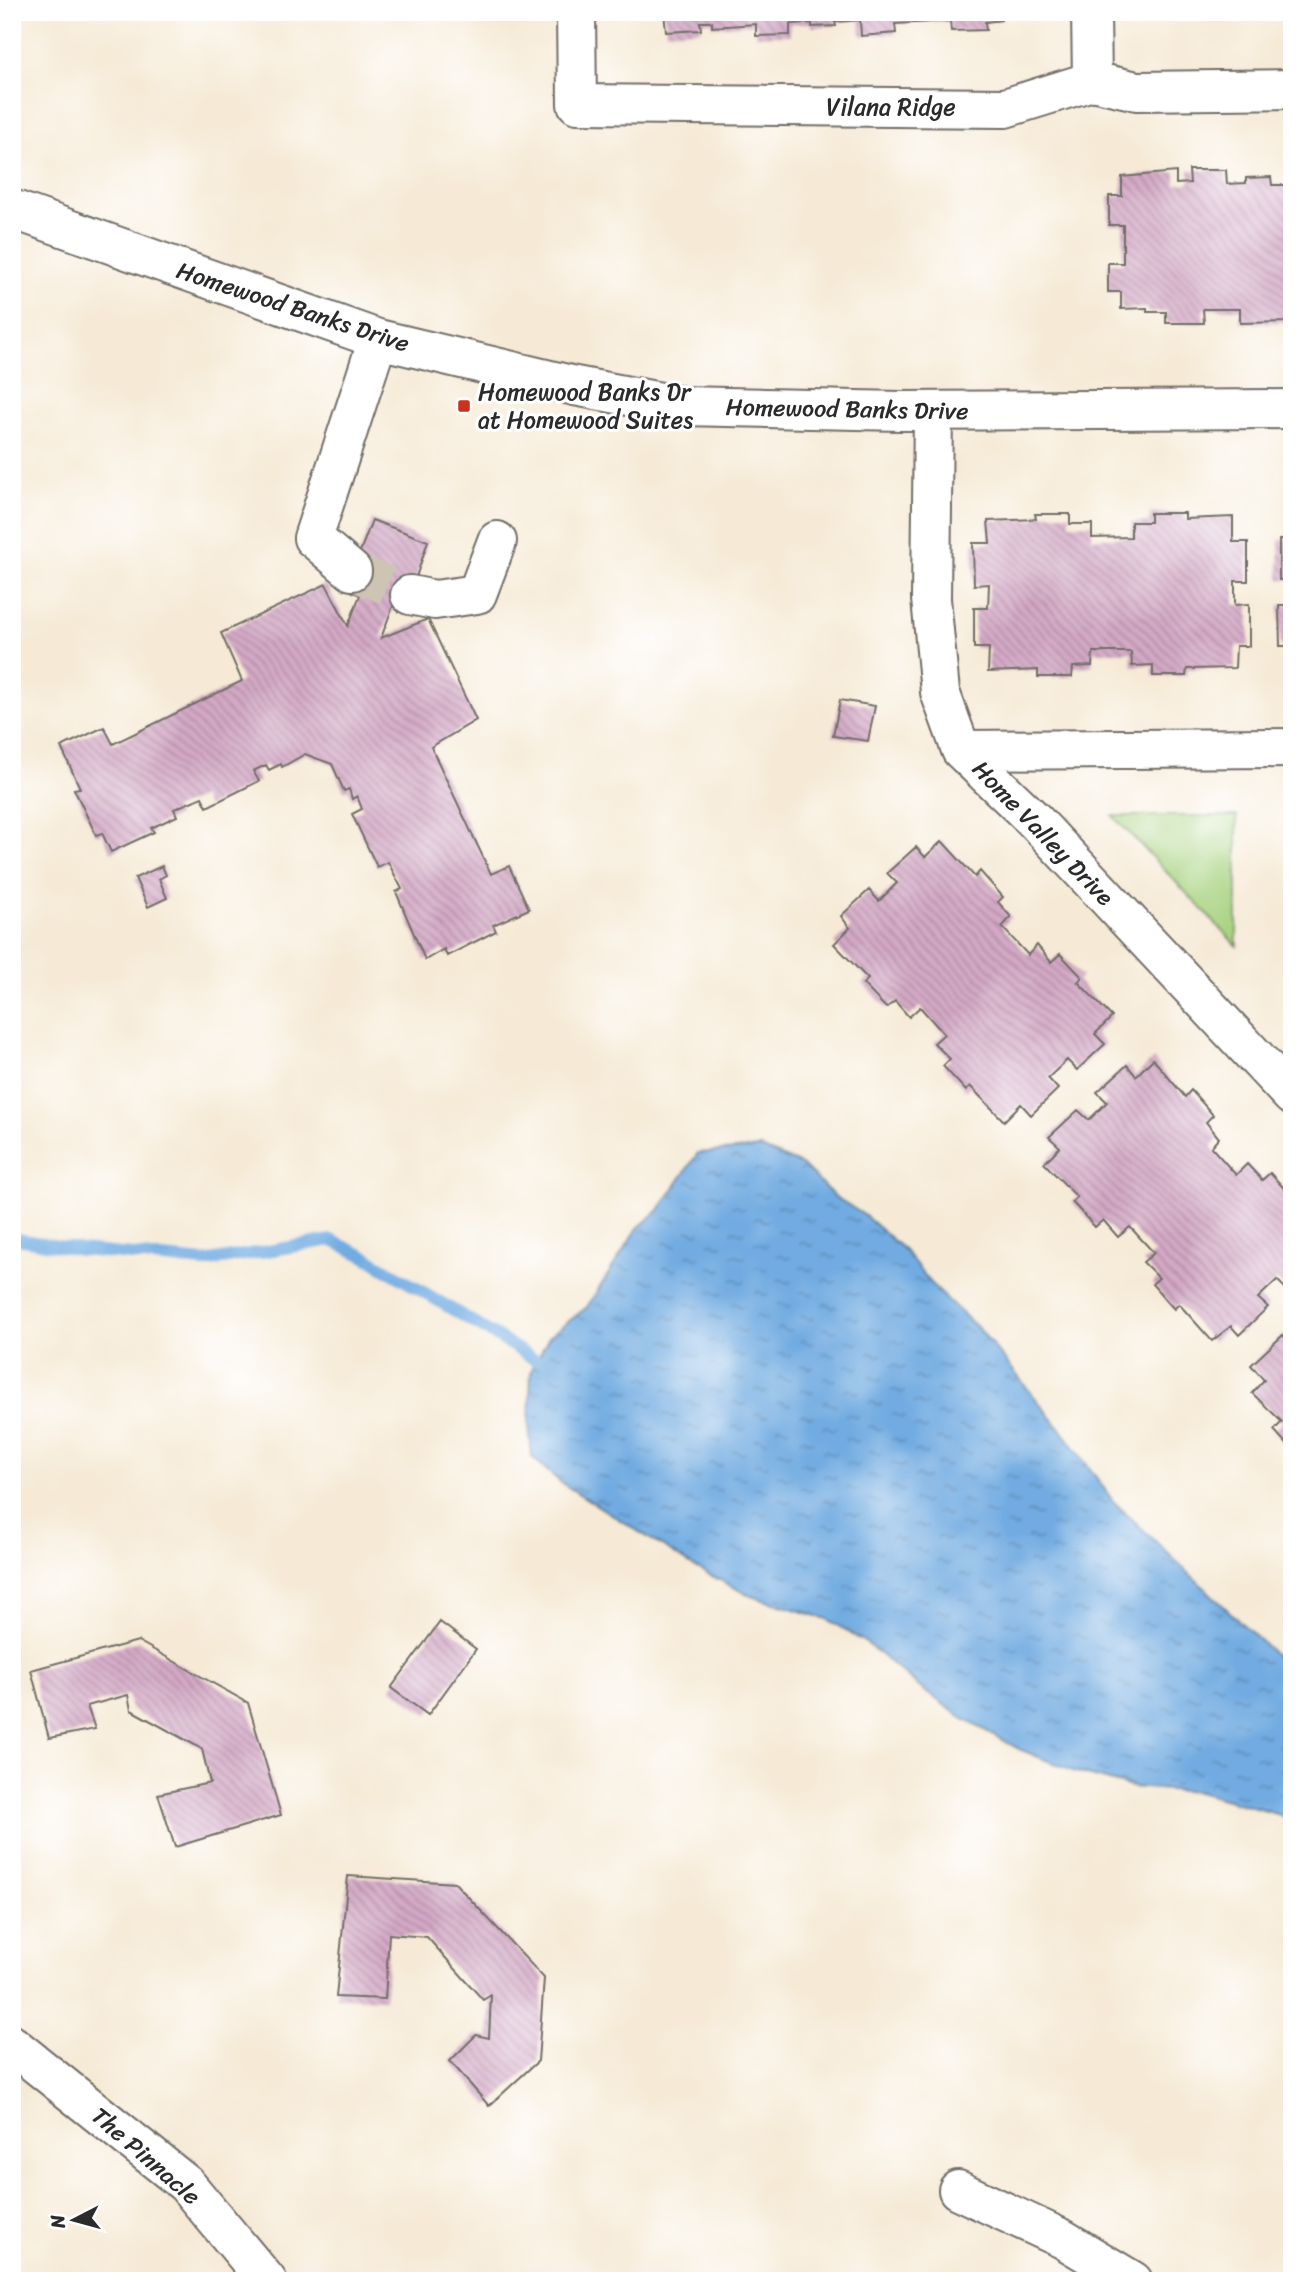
<svg xmlns="http://www.w3.org/2000/svg" width="1304" height="2293" viewBox="0 0 1304 2293" font-family="Sriracha,sans-serif">
<style>
.green{fill:#a6d17d;stroke:#687e54;stroke-width:2}
.water{fill:url(#water-ripples);stroke:#4e6b86;stroke-width:2}
.lines{fill:none;stroke-linecap:round;stroke-linejoin:round}
.stream{stroke:#71abe1;stroke-width:12}
.building{fill:url(#building-back-hatch)}
.minor-tunnel{stroke:#cdc4b4;stroke-width:38;stroke-dasharray:38 19;stroke-linecap:butt}
.minor-casing{stroke:#726e67;stroke-width:42}
.minor{stroke:#fff;stroke-width:38}
.poi-dot{fill:#c8321e;stroke:#fff;stroke-width:2.5}
.labels{text-anchor:middle;stroke-width:6;stroke-linejoin:round;paint-order:stroke}
.street-label{font-size:24px;fill:#2b2b2b;stroke:#fff}
.poi-label{font-size:24px;fill:#2b2b2b;stroke:#fff;text-anchor:start}
</style>
<defs>
<pattern id="water-ripples" width="26" height="14" patternUnits="userSpaceOnUse" patternTransform="scale(1.75)"><rect width="26" height="14" fill="#71abe1"/><path d="M2 4q2-2 4 0t4 0M15 11q2-2 4 0t4 0" fill="none" stroke="#5d8bb7"/></pattern>
<pattern id="building-back-hatch" width="6" height="6" patternUnits="userSpaceOnUse" patternTransform="scale(1.75)"><rect width="6" height="6" fill="#d4a9c6"/><path d="M-1 5l2 2M0 0l6 6M5-1l2 2" fill="none" stroke="#ac8aa1"/></pattern>
</defs>
<rect width="100%" height="100%" fill="#fff"/>
<filter id="ink" filterUnits="userSpaceOnUse"><feTurbulence type="fractalNoise" baseFrequency=".0143" numOctaves="2"/><feDisplacementMap in="SourceGraphic" scale="14" xChannelSelector="R" yChannelSelector="G"/><feConvolveMatrix kernelMatrix="1 2 1 2 8 2 1 2 1" color-interpolation-filters="sRGB"/></filter>
<filter id="wash" filterUnits="userSpaceOnUse"><feTurbulence type="fractalNoise" baseFrequency=".00686" numOctaves="4" result="noise"/><feDisplacementMap in="SourceGraphic" scale="28" xChannelSelector="R" yChannelSelector="G"/><feGaussianBlur stdDeviation="1.57" result="paint"/><feColorMatrix in="noise" values="0 0 0 0 0 0 0 0 0 0 0 0 0 0 0 0 0 1.4 0 .05"/><feComposite in="paint" operator="in"/></filter>
<g filter="url(#wash)">
<rect width="100%" height="100%" fill="#f6ead6"/>
<path class="green" d="M1113,816H1237V946Z"/>
<path class="water" d="M761,1148L802,1165L834,1196L864,1215L903,1249L935,1288L980,1330L1068,1438L1113,1501L1292,1671V1821L1273,1813L1198,1792L1131,1787L1073,1771L1019,1749L964,1719L923,1690L869,1645L827,1619L751,1596L698,1569L560,1482L532,1457L529,1424L531,1371L549,1337L587,1307L638,1228L658,1211L698,1153Z"/>
<g class="lines">
<path class="stream" d="M12,1238L81,1250L204,1262L331,1240L366,1257L537,1361"/>
</g>
<g id="blocks">
<path class="building" d="M664,12H1001V20L985,22L986,30L951,31L950,21L895,24L896,33L861,36L860,20L835,22L836,26L812,27V23L790,24V35L756,36V24L712,27V22H700L701,30L666,32Z
M1189,170H1226L1227,184L1246,183V178L1271,177L1272,185H1292V322L1240,323V309H1203L1204,323H1166V312H1147V308L1121,309V292H1108V263H1123V225H1109V196H1122V177L1176,172V184L1190,183Z
M1150,513H1185V519L1233,517V542H1248V581H1235V605L1249,604V646H1236L1235,668L1187,669L1186,676H1153V665L1132,666L1131,652H1093L1092,666L1073,667L1072,677H1038V670L988,672L989,648H974V608H988L989,584L974,585L973,543H990L988,521L1036,519L1035,514H1070V524H1092V538L1131,537V522H1150Z
M372,520L428,541L405,610L393,606L381,638L428,619L476,720L431,747L491,874L509,866L529,909L493,925L496,931L447,956L444,949L425,960L396,892L402,889L388,862L377,867L352,814L362,809L357,796L352,799L349,789L344,791L332,764L305,754L282,767L281,764L269,770L266,765L253,771L259,781L207,807L202,797L174,809L177,816L151,828L154,832L111,852L102,833L96,835L74,789L80,788L61,747L104,727L113,744L242,681L221,633L326,584L348,626L360,595L346,589Z
M1279,540H1292V580H1279Z
M1279,605H1292V646H1280Z
M840,700L875,706L868,741L833,736Z
M942,841L975,877L980,871L1003,897L998,902L1011,917L1002,927L1028,955L1037,945L1051,962L1060,954L1082,977L1078,982L1112,1017L1095,1034L1105,1044L1077,1070L1067,1060L1048,1078L1058,1089L1031,1115L1021,1104L1004,1121L970,1086L966,1091L943,1066L950,1059L934,1043L944,1034L920,1007L909,1017L895,1001L886,1008L863,984L868,979L834,944L850,928L841,916L869,890L879,901L897,883L887,873L916,847L925,857Z
M162,866L166,875L159,879L167,898L148,907L135,878Z
M1153,1059L1185,1097L1191,1090L1213,1115L1206,1122L1219,1138L1211,1147L1236,1175L1247,1164L1262,1180L1270,1173L1292,1197L1288,1202L1292,1206V1284L1286,1289L1277,1280L1258,1298L1268,1307L1239,1335L1231,1326L1212,1341L1179,1304L1174,1309L1152,1284L1159,1278L1143,1262L1154,1253L1130,1227L1118,1237L1103,1220L1095,1227L1072,1202L1077,1197L1044,1163L1060,1147L1049,1137L1078,1110L1089,1120L1107,1102L1097,1092L1127,1065L1136,1076Z
M1283,1335L1292,1345V1450L1274,1430L1282,1422L1252,1393L1264,1380L1251,1365Z
M440,1622L476,1649L428,1715L391,1688Z
M138,1641L248,1703L281,1815L175,1847L158,1794L210,1783L202,1749L131,1710L128,1695L87,1706L95,1729L49,1738L31,1670Z
M348,1876L455,1883L544,1978L538,2061L489,2106L450,2061L476,2035L489,2038L491,1995L483,2000L427,1937L389,1934L385,1999L336,1997Z"/>
</g>
</g>
<g filter="url(#ink)">
<use href="#blocks" fill-opacity="0" stroke="#726e67" stroke-width="2"/>
<g class="lines">
<path class="minor-tunnel" d="M352,571L410,595"/>
<g class="minor-casing">
<path id="minor" d="M576,12L577,104L1005,108L1092,81L1137,91L1292,89
M1091,12L1092,81
M12,209L378,339L575,386L682,406L901,411L1292,409
M933,411L931,599L940,692L961,750
M352,571L313,538L378,339
M410,595L435,600L477,594L497,541
M1292,748L961,750L1036,822L1292,1096
M12,2045L186,2184L267,2281
M958,2190L1063,2239L1133,2281"/>
</g>
<use href="#minor" class="minor"/>
</g>
</g>
<rect class="poi-dot" x="457" y="399" width="14" height="14" rx="3.5"/>
<g class="labels">
<g class="street-label">
<text x="891" y="115">Vilana Ridge</text>
<text transform="translate(293 307) rotate(18)" y="8">Homewood Banks Drive</text>
<text transform="translate(847 409) rotate(1)" y="8">Homewood Banks Drive</text>
<text transform="translate(1043 833) rotate(46)" y="8">Home Valley Drive</text>
<text transform="translate(146 2156) rotate(41)" y="8">The Pinnacle</text>
</g>
<g class="poi-label">
<text x="478" y="400">Homewood Banks Dr<tspan x="478" dy="28">at Homewood Suites</tspan></text>
</g>
</g>
<rect width="1304" height="2293" fill="none" stroke="#fff" stroke-width="42"/>
<g transform="translate(74 2220) rotate(264)" stroke="#ffffff" stroke-width="5" paint-order="stroke">
<path d="M0-5L12 26L0 18L-12 26Z" fill="#2b2b2b"/>
<text y="-10" font-size="19" font-weight="bold" text-anchor="middle" fill="#2b2b2b">N</text>
</g>
</svg>
